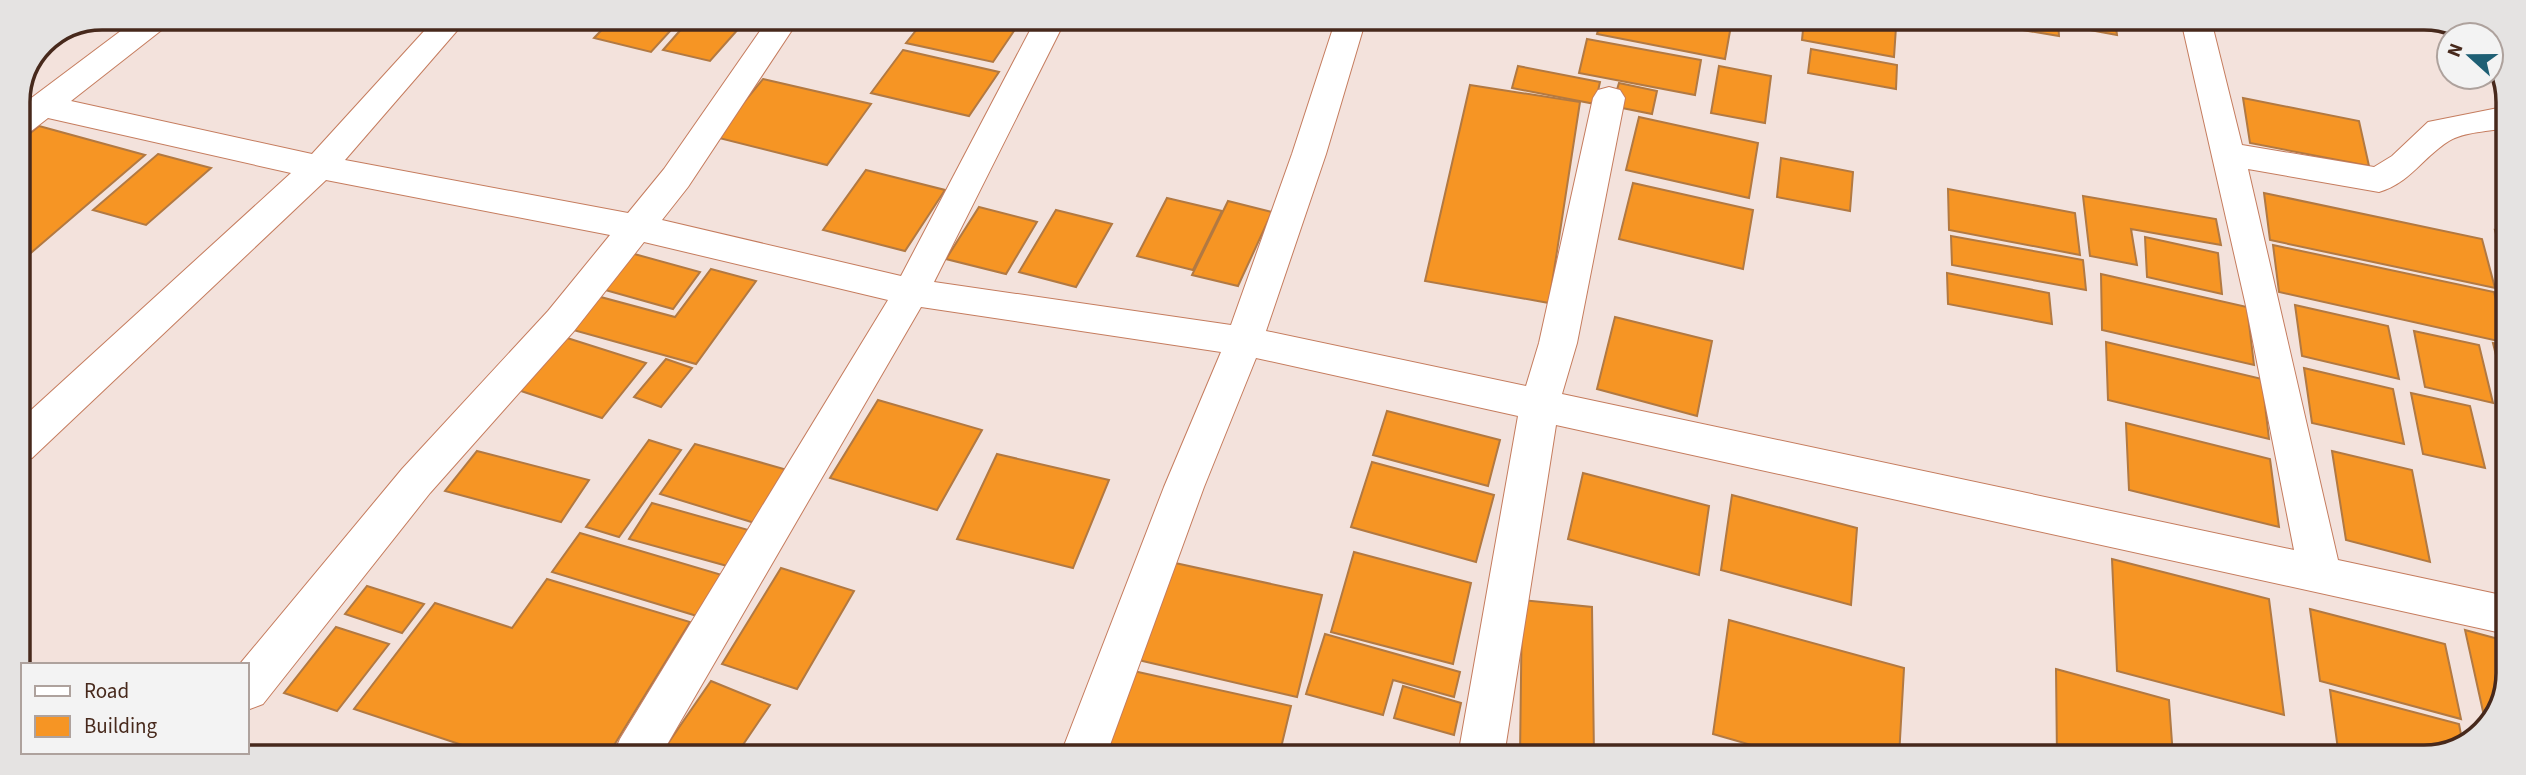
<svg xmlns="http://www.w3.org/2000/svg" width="2526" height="775" viewBox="0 0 2526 775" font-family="'Source Sans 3',sans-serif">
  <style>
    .building { fill: #f69524; stroke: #b27942; stroke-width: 2 }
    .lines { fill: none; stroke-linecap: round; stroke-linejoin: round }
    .minor-casing { stroke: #c57c5e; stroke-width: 2 }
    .minor { fill: #fff; fill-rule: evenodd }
    .rim { fill: none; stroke: #47291c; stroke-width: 3.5 }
  </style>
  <rect width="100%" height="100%" fill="#f3e2dc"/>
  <g class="building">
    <polygon points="613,18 682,18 651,52 594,38"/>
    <polygon points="691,18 702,18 740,27 710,61 663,50"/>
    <polygon points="925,19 972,19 1016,28 993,62 906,43"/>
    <polygon points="1601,19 1732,20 1725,59 1597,34"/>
    <polygon points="1804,20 1857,20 1896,27 1894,57 1802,40"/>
    <polygon points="2016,20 2058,20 2059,36 2016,29"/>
    <polygon points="2073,20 2115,20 2117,35 2073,27"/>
    <polygon points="1587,39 1701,60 1695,95 1579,73"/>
    <polygon points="1811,49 1897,65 1896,89 1808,73"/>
    <polygon points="903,50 999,72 969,116 871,93"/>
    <polygon points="1518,66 1600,82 1595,104 1512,88"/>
    <polygon points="1719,66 1771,76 1765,123 1711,113"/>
    <polygon points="763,79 871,104 827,165 715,137"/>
    <polygon points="1619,83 1657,91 1652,114 1612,106"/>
    <polygon points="1470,85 1580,102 1549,303 1425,281"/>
    <polygon points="2243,98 2359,121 2369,166 2250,143"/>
    <polygon points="1639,117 1758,143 1749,198 1626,170"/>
    <polygon points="39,126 145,155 18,264 18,143"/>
    <polygon points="158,154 211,168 146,225 93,210"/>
    <polygon points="1781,158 1853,172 1850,211 1777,197"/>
    <polygon points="866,170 945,190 905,251 823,230"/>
    <polygon points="1633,183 1753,210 1743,269 1619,239"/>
    <polygon points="1948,189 2075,213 2080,255 1949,230"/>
    <polygon points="2264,193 2482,239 2495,288 2270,240"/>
    <polygon points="2083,196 2216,219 2221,245 2131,229 2137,265 2090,256"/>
    <polygon points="1167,198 1222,211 1193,270 1137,256"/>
    <polygon points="1228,201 1272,212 1238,286 1192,275"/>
    <polygon points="979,207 1037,222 1006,274 946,259"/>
    <polygon points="1056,210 1112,224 1076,287 1019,272"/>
    <polygon points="2495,230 2508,233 2507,276"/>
    <polygon points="1951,236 2083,260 2086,290 1952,265"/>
    <polygon points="2145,237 2218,253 2222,294 2147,277"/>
    <polygon points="2273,245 2494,292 2507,343 2279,292"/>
    <polygon points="627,252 700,272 673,309 598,288"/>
    <polygon points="711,269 756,281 696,364 566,328 593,295 675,317"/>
    <polygon points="1947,273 2049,293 2052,324 1948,304"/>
    <polygon points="2101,274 2247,307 2254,365 2102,330"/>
    <polygon points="2295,305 2388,326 2399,379 2302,356"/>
    <polygon points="1615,317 1712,341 1697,416 1597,389"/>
    <polygon points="2414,331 2479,345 2493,403 2425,387"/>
    <polygon points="564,337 646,363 602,418 518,390"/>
    <polygon points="2106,342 2262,379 2269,439 2108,400"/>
    <polygon points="2493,343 2507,346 2507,400"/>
    <polygon points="666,359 692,368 661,407 634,397"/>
    <polygon points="2304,368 2393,389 2404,444 2312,423"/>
    <polygon points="2411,393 2470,406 2485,468 2423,454"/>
    <polygon points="878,400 982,430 937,510 830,478"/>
    <polygon points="1387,411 1500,440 1488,486 1373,455"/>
    <polygon points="2126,423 2270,459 2279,527 2129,490"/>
    <polygon points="649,440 681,450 619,537 586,527"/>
    <polygon points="695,444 791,471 758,524 660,494"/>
    <polygon points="477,451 589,480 561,522 445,491"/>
    <polygon points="2332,451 2412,470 2430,562 2346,540"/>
    <polygon points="997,454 1109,480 1073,568 957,539"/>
    <polygon points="1372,462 1494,495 1476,562 1351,527"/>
    <polygon points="1583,473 1709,506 1699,575 1568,539"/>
    <polygon points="1732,495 1857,528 1851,605 1721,570"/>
    <polygon points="652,503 752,531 731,567 629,539"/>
    <polygon points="580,533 722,575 697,616 552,572"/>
    <polygon points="1354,552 1471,583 1453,664 1331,632"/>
    <polygon points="2112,559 2269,599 2284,715 2117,671"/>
    <polygon points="1166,561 1322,595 1297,697 1134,659"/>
    <polygon points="781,568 854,591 797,689 722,664"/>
    <polygon points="547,579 690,622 608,755 492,755 354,709 435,603 512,628"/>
    <polygon points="367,586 424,604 402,633 345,614"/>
    <polygon points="1522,600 1592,607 1594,756 1520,756"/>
    <polygon points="2310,609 2445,644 2461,719 2320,681"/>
    <polygon points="1729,620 1904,668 1899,757 1793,757 1713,734"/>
    <polygon points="336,627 389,644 337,711 284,693"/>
    <polygon points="2465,630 2506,641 2506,696 2486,725"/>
    <polygon points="1325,634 1460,672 1454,697 1393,680 1383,715 1306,694"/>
    <polygon points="2056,669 2169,700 2173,757 2057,757"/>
    <polygon points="1129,670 1291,706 1279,756 1102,756"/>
    <polygon points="711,681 770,705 736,755 660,755"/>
    <polygon points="1403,686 1461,703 1454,735 1394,718"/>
    <polygon points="2330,690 2459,724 2463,745 2425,757 2339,757"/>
    <polygon points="1987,748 2015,757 1986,757"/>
  </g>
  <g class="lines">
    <g class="minor-casing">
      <g id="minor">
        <path d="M138 18H172L168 25 71 101 312 154 436 18H468L345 160 628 213 664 169 769 18H800L688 187 662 220 901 276 1036 19H1066L934 282 1231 325 1292 154 1336 19H1366L1326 154 1266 331 1526 386 1539 343 1593 98 1598 90 1609 87 1620 90 1625 98 1577 343 1562 394 2294 550 2246 306 2181 20H2211L2242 145 2374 167 2392 156 2428 122 2508 106V128C2491 131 2463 132 2449 141 2423 157 2410 183 2379 192L2248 169 2338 560 2506 596V634L1556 425 1504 756H1458L1518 416 1256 358 1204 487 1106 756H1060L1164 487 1221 352 921 307 661 755H613L620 739 888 300 644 242 574 331 430 493 263 704 247 710V665H239L402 469 548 311 610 235 326 180 32 458 18 462V422L291 173 48 118 30 132 18 135V108Z"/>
        <polygon points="172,752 219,752 171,755"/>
      </g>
    </g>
    <use href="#minor" class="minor"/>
  </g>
  <path d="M0 0H2526V775H0ZM102 30H2424A72 72 0 0 1 2496 102V673A72 72 0 0 1 2424 745H102A72 72 0 0 1 30 673V102A72 72 0 0 1 102 30Z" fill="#e5e3e2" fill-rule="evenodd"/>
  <path class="rim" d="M102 30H2424A72 72 0 0 1 2496 102V673A72 72 0 0 1 2424 745H102A72 72 0 0 1 30 673V102A72 72 0 0 1 102 30Z"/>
  <rect x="21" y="663" width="228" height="91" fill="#f3f3f3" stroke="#aea29d" stroke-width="2"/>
  <rect x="35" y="686" width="35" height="10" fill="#ffffff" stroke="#aea29d" stroke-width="2"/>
  <text x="84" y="698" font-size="21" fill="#47291c">Road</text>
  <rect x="35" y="716" width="35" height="21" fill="#f69524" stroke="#aea29d" stroke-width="2"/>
  <text x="84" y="733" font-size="21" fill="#47291c">Building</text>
  <g transform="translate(2470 56) rotate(291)"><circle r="33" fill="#f3f3f3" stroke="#aea29d" stroke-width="2"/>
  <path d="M0-5L12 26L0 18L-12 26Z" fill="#1e5f74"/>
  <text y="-10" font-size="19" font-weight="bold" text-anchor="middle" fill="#47291c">N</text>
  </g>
</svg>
